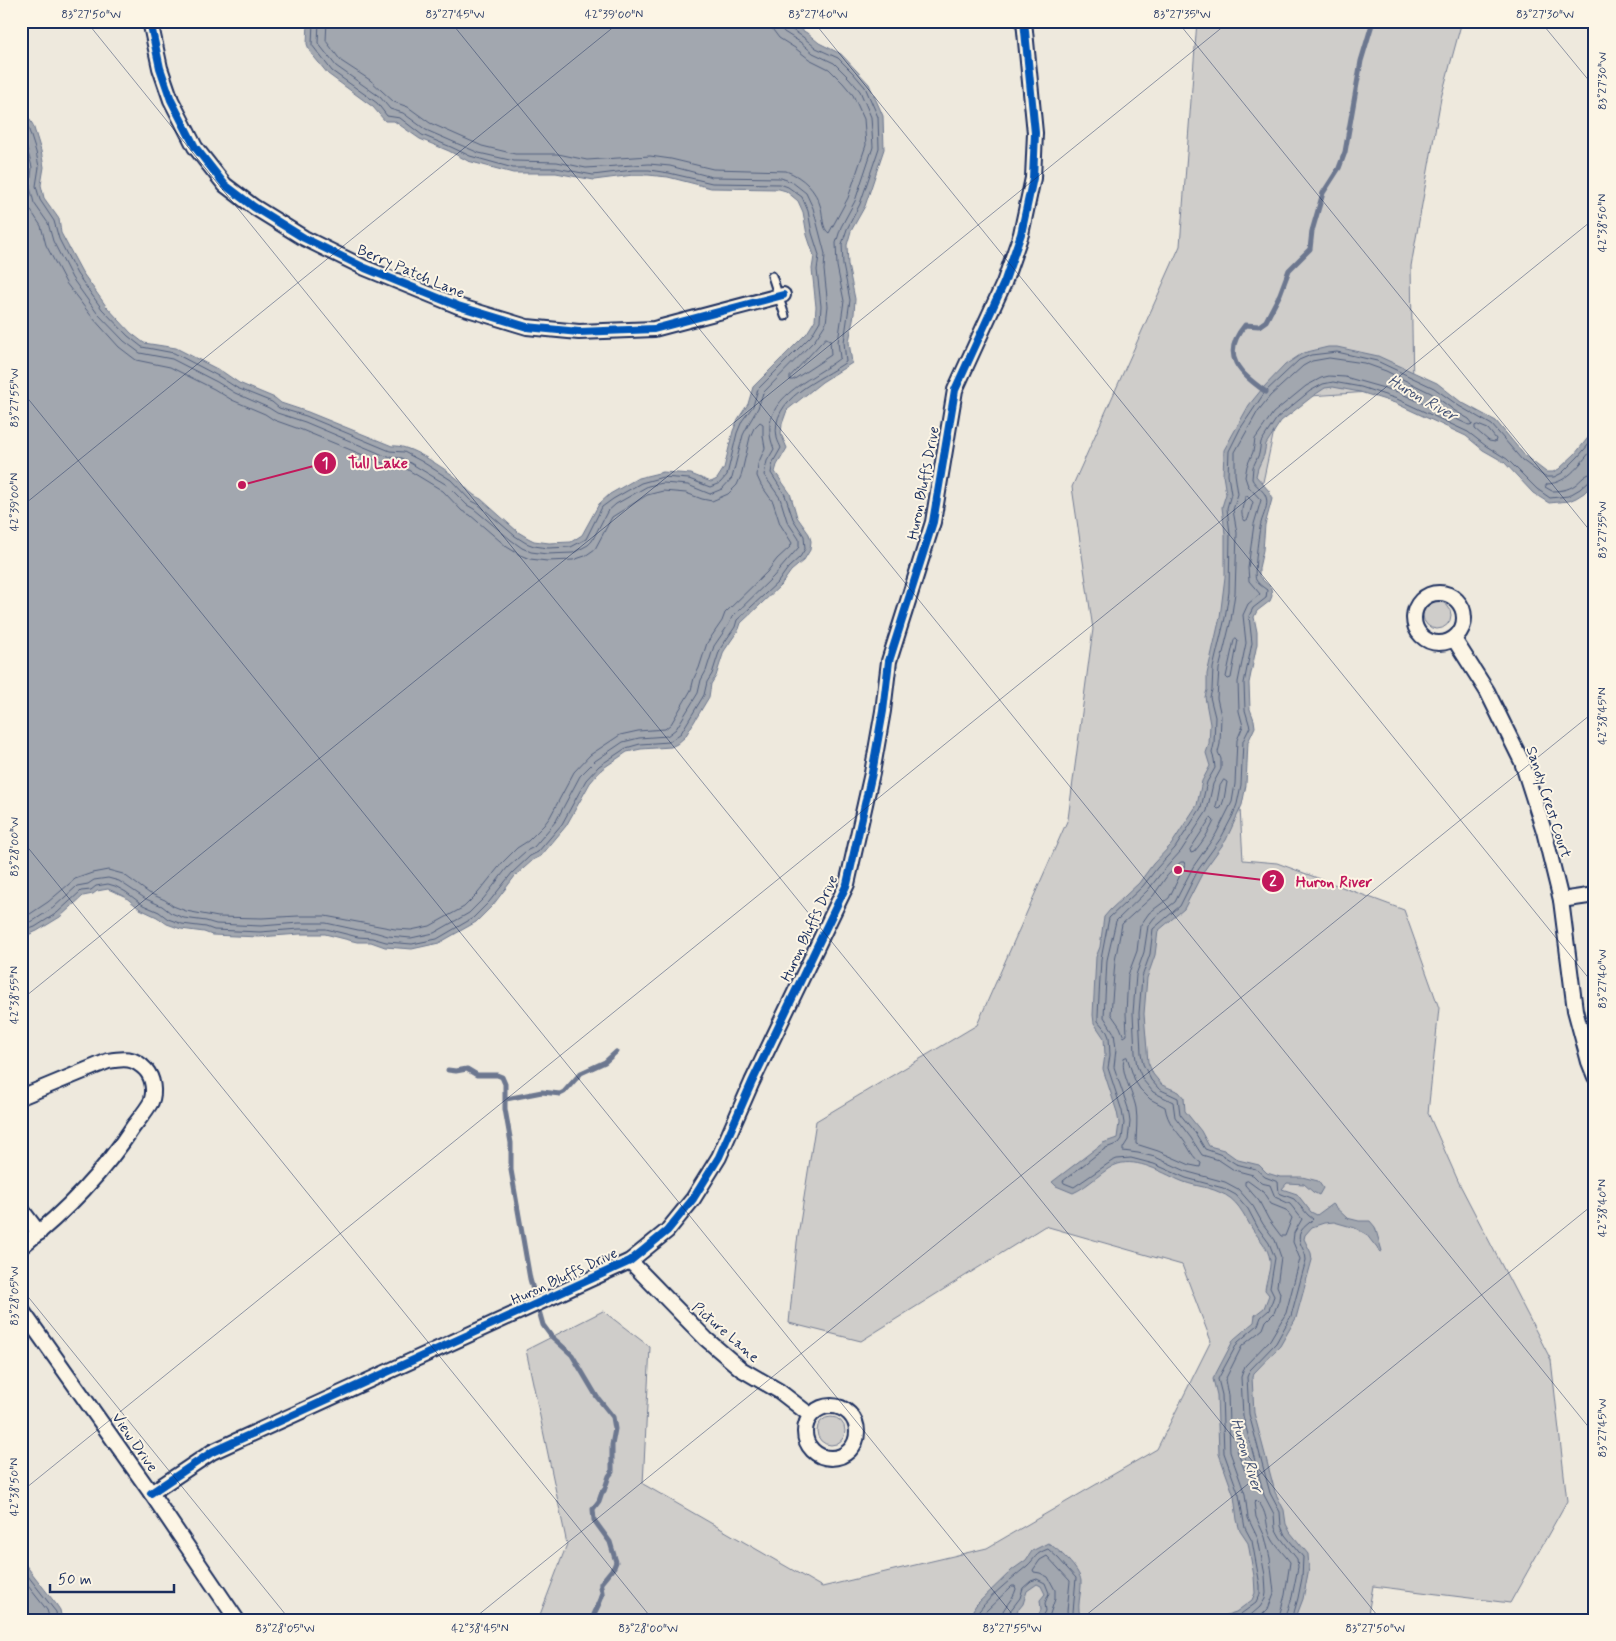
<svg xmlns="http://www.w3.org/2000/svg" width="1616" height="1641" viewBox="0 0 1616 1641" font-family="Mynerve,sans-serif">
  <style>
    .green { fill: #cfcdca; stroke: #757e94 }
    .water { fill: #a2a7af; stroke: #6c778f }
    .lines { fill: none; stroke-linecap: round; stroke-linejoin: round }
    .shore { stroke: #515f7e; stroke-width: 1 }
    .stream { stroke: #6c778f; stroke-width: 5 }
    .lane-casing { stroke: #1b2f5e; stroke-width: 11 }
    .street-casing { stroke: #1b2f5e; stroke-width: 18 }
    .lane { stroke: #fcf5e5; stroke-width: 7 }
    .street { stroke: #fcf5e5; stroke-width: 14 }
    .cycleway-casing { stroke: #fcf5e5; stroke-width: 11 }
    .cycleway { stroke: #0057b8; stroke-width: 8 }
    .ticks { fill: none; stroke: #1b2f5e; stroke-width: 1; stroke-opacity: 0.45 }
    .labels { text-anchor: middle; stroke-width: 4; stroke-linejoin: round; paint-order: stroke }
    .street-label { font-size: 15px; fill: #1b2f5e; stroke: #fcf5e5 }
    .water-label { font-size: 16px; font-style: italic; fill: #445376; stroke: #fcf5e5 }
    .leader { fill: none; stroke: #c2185b; stroke-width: 2 }
    .callout-dot { fill: #c2185b; stroke: #fcf5e5; stroke-width: 2 }
    .mark-label { font-size: 15px; text-anchor: middle; font-weight: bold; fill: #fff }
    .callout-label { font-size: 16px; text-anchor: middle; font-weight: bold; fill: #c2185b; stroke: #fcf5e5; stroke-width: 4; stroke-linejoin: round; paint-order: stroke }
    .neatline { fill: none; stroke: #1b2f5e; stroke-width: 2 }
    .ticks-label { font-size: 12px; text-anchor: middle; fill: #1b2f5e }
  </style>
  <rect width="100%" height="100%" fill="#eee9dd"/>
  <filter id="ink" filterUnits="userSpaceOnUse"><feTurbulence type="fractalNoise" baseFrequency=".02" numOctaves="2"/><feDisplacementMap in="SourceGraphic" scale="10" xChannelSelector="R" yChannelSelector="G"/><feConvolveMatrix kernelMatrix="1 2 1 2 8 2 1 2 1" color-interpolation-filters="sRGB"/></filter>
  <g filter="url(#ink)">
    <g class="green">
      <polygon points="1197,21 1462,21 1441,98 1411,266 1413,389 1281,398 1230,636 1243,860 1277,863 1404,910 1439,1008 1428,1113 1459,1183 1551,1360 1567,1501 1510,1603 1373,1586 1367,1620 538,1620 567,1544 526,1350 603,1311 650,1347 643,1484 822,1587 987,1548 1157,1449 1211,1341 1182,1265 1045,1226 861,1341 789,1323 797,1242 816,1121 977,1025 1068,819 1093,629 1072,487 1180,246"/>
      <circle cx="1437" cy="615" r="14"/>
      <circle cx="831" cy="1431" r="14"/>
    </g>
    <g class="water">
      <path d="M308 21H786L807 33 819 43 841 54 869 84 883 116 884 149 865 206 851 231 847 245 848 265 855 299 854 314 849 342 852 363 822 382 787 410 782 424 781 434 787 448 777 465 775 472 790 493 797 517 809 534 811 541 810 550 804 560 791 571 781 585 741 623 739 629 724 651 716 676 711 684 709 697 685 737 677 744 671 747 641 749 627 752 602 769 590 783 566 826 541 856 533 860 515 876 493 905 476 922 439 943 412 949 385 947 371 942H357L325 934H300L259 937 212 935 204 932 181 929 167 924 157 917 140 909 124 896 108 889 97 891 93 894 83 896 60 917 37 931 21 938V105L33 125 41 151 44 167 41 185 44 198 59 219 61 233 82 272 106 306 131 333 144 343 176 348 223 372 239 383 275 398 281 403 308 412 392 446C409 444 440 466 454 476 464 484 469 494 481 499L518 532 528 538 534 541 549 543 571 542 582 535 599 504 610 494 638 478 663 472 691 474 711 482 717 479 724 468 733 431 738 419 748 404 753 387 807 333 815 320 816 307 812 269 814 256 807 235 803 212 798 201 786 191 779 189 711 188 668 177 648 175H633L594 180 556 173H513L468 161 449 151 420 139 394 121H385L373 107 328 74 310 52 307 44Z"/>
      <path d="M1328 347H1337L1378 356 1437 383 1461 402 1496 421 1525 456 1546 472H1553L1559 469 1575 454 1595 429V482L1584 493 1576 498 1569 501 1549 503 1533 493 1504 462 1483 450 1466 436 1395 403 1360 392 1333 387 1325 388 1313 396 1281 421 1266 444 1264 455 1258 468 1256 476 1269 491 1272 499 1265 525 1263 550 1259 568V576L1271 588 1272 596 1270 601 1257 611 1254 617 1257 632V644L1249 683 1250 709 1254 720 1255 727 1248 742 1246 785 1242 805 1226 840 1203 872 1184 909 1158 931 1155 955 1147 978 1144 1014 1148 1062 1153 1074 1162 1085 1179 1092 1184 1098 1185 1111 1201 1131 1209 1146 1224 1150 1238 1160 1259 1165 1267 1173 1280 1177H1302L1318 1181 1323 1188 1319 1195 1313 1192 1304 1184 1287 1183 1282 1189 1297 1194 1311 1212 1317 1215 1332 1204 1347 1218 1359 1221H1370L1375 1227 1382 1251 1380 1252 1366 1234 1355 1228 1334 1222 1324 1223 1312 1227 1305 1235 1304 1239 1311 1253 1312 1260 1296 1318 1280 1346 1254 1373 1252 1377 1254 1413 1275 1492 1284 1510 1286 1524 1290 1532 1308 1554 1309 1568 1303 1599 1295 1620H1205L1217 1618 1236 1612 1252 1600 1255 1593 1254 1576 1248 1543 1240 1531 1237 1520 1234 1496 1219 1454 1217 1395 1213 1379 1234 1339 1254 1322 1255 1315 1264 1308 1269 1295 1265 1290C1266 1280 1271 1269 1270 1260 1268 1247 1260 1240 1253 1230 1243 1214 1238 1199 1219 1192 1206 1186 1192 1186 1179 1180 1161 1172 1138 1158 1118 1164 1106 1167 1088 1187 1073 1193L1056 1186 1052 1182 1103 1143 1117 1138 1119 1123 1117 1112 1103 1069 1105 1055 1104 1038 1094 1023 1093 1015 1096 957 1100 947 1104 917 1110 910 1139 883 1153 864 1171 845 1197 805 1202 781 1210 766 1206 753 1209 744 1210 724 1205 697 1207 690V674L1220 617 1225 577V534L1222 507 1226 494 1223 475 1224 450 1249 405 1262 389 1285 365 1303 353Z"/>
      <path d="M1048 1543C1058 1549 1080 1569 1081 1581 1082 1594 1075 1608 1082 1620H1036L1041 1610 1040 1600 1045 1594 1041 1586 1037 1584 1027 1591 1023 1604 1010 1620H967L976 1605 1012 1570 1026 1560 1032 1551Z"/>
      <polygon points="21,1559 56,1604 60,1610 62,1620 21,1620"/>
    </g>
    <g class="lines">
      <g class="shore">
        <path d="M327 21 326 41 341 61 370 80 394 102 408 107 430 123 482 146 515 154H558L587 160 650 156 671 159 713 169 786 171C803 177 816 190 821 208 823 215 822 229 829 233L848 198 866 145 864 119 853 95 843 83 829 69 809 59 795 48 779 38 773 30 772 21"/>
        <polyline points="21,115 28,127 36,152 39,167 36,186 40,200 54,221 59,239 77,274 102,309 128,336 142,347 174,353 220,377 237,388 272,402 279,408 306,416 390,451 404,452 421,461 451,480 470,500 478,504 515,536 526,543 534,546 548,548 571,547 586,539 602,507 613,499 641,483 663,477 689,479 710,487 720,483 727,475 737,433 742,421 753,406 758,389 811,336 820,321 821,306 817,270 819,255 812,233 808,211 802,197 788,187 780,184 712,183 669,173 649,170 633,170 593,175 556,168 513,168 470,156 451,147 422,135 400,118 387,116 377,103 332,71 312,45 313,21"/>
        <polyline points="21,127 32,167 30,187 34,203 48,223 53,241 72,278 97,313 124,341 140,353 172,359 217,382 235,393 269,408 277,413 305,422 388,457 402,458 447,485 467,505 474,509 511,540 522,548 531,552 547,554 573,553 588,545 592,541 607,512 616,504 648,486 663,483 688,485 710,494 722,489 732,478 743,435 748,425 758,408 763,393 815,340 826,323 828,306 824,270 825,254 813,208 806,193 792,182 781,178 712,177 670,166 649,164 586,168 557,162 514,161 479,153 426,130 403,113 390,109 380,97 336,66 318,43 319,21"/>
        <polyline points="21,151 25,168 22,187 26,203 41,226 46,245 66,283 92,317 119,347 136,360 170,367 214,389 232,400 265,414 274,420 302,430 385,464 400,465 443,491 462,511 470,515 507,547 520,555 530,559 547,561 573,560 585,556 595,549 612,517 647,495 663,491 686,493 702,499 712,501 728,494 737,485 741,476 750,437 754,428 760,422 763,424 763,436 765,448 758,464 757,476 761,485 773,502 780,524 792,543 790,547 777,559 767,572 725,613 722,621 707,643 699,668 694,678 691,690 671,724 665,729 638,731 620,735 590,755 574,772 550,817 544,825 528,841 517,848 502,863 478,893 464,907 430,926 411,930 395,929 325,916 298,916 262,918 218,917 186,911 173,906 165,900 149,893 123,874 108,870 92,873 75,879 48,902 30,914 21,917"/>
        <polygon points="826,338 830,340 831,355 793,380 790,380 790,377"/>
        <polygon points="1478,425 1488,429 1496,439 1495,442 1489,441 1475,429 1475,426"/>
        <path d="M1595 446C1581 462 1569 483 1547 484L1545 487 1552 491C1560 491 1568 490 1575 485 1582 480 1585 473 1595 473"/>
        <path d="M1247 496 1253 502 1248 519 1245 521C1239 514 1243 506 1245 498Z"/>
        <polygon points="1236,638 1238,640 1231,678 1228,679 1226,677 1234,640"/>
        <polygon points="1224,780 1227,782 1224,799 1221,808 1218,809 1216,807 1220,786"/>
        <path d="M1211 818 1214 821C1209 832 1202 843 1194 852L1191 853 1190 850Z"/>
        <polygon points="1181,862 1184,862 1185,865 1169,898 1149,913 1140,926 1137,951 1128,975 1126,1013 1127,1035 1124,1037 1120,1027 1111,1014 1115,961 1122,924 1153,896 1167,876"/>
        <path d="M21 925 33 921 53 908 77 886 88 884 94 880 108 878 119 881 146 899 162 906 171 913 184 918 206 921 216 924 261 926 299 923H326L358 930 374 932 388 936 411 938 434 933 469 913 484 898 507 868 526 851 534 847 556 821 580 776 595 761 623 742 639 738 667 736 676 729 698 693 701 680 706 671 714 646 729 624 732 617 773 577 799 547V539L787 521 780 498 764 475 767 461 774 449C754 399 810 382 840 358L838 342 844 301 837 266 836 243 841 227 855 201 873 147 871 117 860 91 849 78 834 63 813 53 800 42 784 32 780 27 779 21"/>
        <path d="M21 932 35 927 57 913 81 891 91 890 96 886 108 884 115 886 126 892 143 905 159 912 168 919 182 924 206 927 214 930 260 932 299 929H326L358 937 372 938 386 942 412 944 437 939 473 918 489 902 512 873 530 856 538 852 562 824 586 780 599 766 626 748 640 744 669 742 681 733 704 695 707 682 712 674 720 649 735 627 737 620 778 582 788 568 800 557 805 549 804 536 793 519 785 495 771 473 773 462 781 448C780 445 778 442 777 438 769 398 821 380 846 362L844 342 850 300 843 265 842 244 847 229 860 204 879 148 878 117 865 87 853 73 838 58 816 48 803 37 788 27 786 21"/>
        <path d="M1127 1057 1135 1081 1140 1089 1150 1099 1165 1107C1168 1124 1175 1128 1184 1141 1190 1149 1192 1157 1201 1163L1200 1167 1190 1165 1158 1151 1136 1144C1136 1132 1138 1120 1136 1108 1133 1092 1120 1073 1124 1058Z"/>
        <polygon points="1248,1181 1263,1192 1271,1204 1286,1210 1292,1218 1285,1236 1281,1236 1269,1220 1259,1201 1245,1185 1245,1182"/>
        <polygon points="1240,1441 1249,1470 1248,1473 1245,1471 1237,1450 1237,1443"/>
        <polyline points="21,1567 52,1607 56,1612 57,1620"/>
        <polyline points="21,1577 47,1610 50,1620"/>
        <path d="M973 1620C986 1598 1008 1582 1027 1566 1036 1558 1034 1554 1048 1549L1058 1558 1076 1578 1073 1612 1076 1620"/>
        <path d="M980 1620 985 1612 1012 1586H1015L1016 1589C1013 1601 1001 1608 1000 1620"/>
        <polyline points="1006,1620 1007,1615 1020,1598 1023,1588 1031,1581 1037,1579 1045,1583 1049,1593 1045,1603 1046,1611 1041,1620"/>
        <polyline points="1048,1620 1055,1599 1055,1590 1048,1577 1040,1573 1034,1572 1033,1570 1040,1560 1047,1556 1070,1581 1067,1611 1069,1620"/>
        <polyline points="1228,1620 1238,1616 1256,1603 1260,1594 1260,1585 1252,1541 1245,1528 1239,1495 1224,1453 1222,1395 1218,1379 1238,1342 1258,1325 1261,1317 1269,1310 1274,1296 1270,1288 1275,1258 1269,1243 1258,1228 1248,1209 1236,1195 1223,1188 1186,1178 1154,1164 1131,1158 1117,1159 1112,1161 1074,1187 1064,1183 1063,1181 1096,1155 1106,1148 1119,1143 1122,1139 1124,1123 1122,1111 1108,1068 1110,1055 1109,1037 1107,1032 1098,1021 1098,1015 1101,959 1109,918 1143,886 1157,868 1175,848 1201,808 1207,782 1215,768 1214,759 1212,753 1214,744 1215,717 1210,697 1212,690 1213,668 1225,618 1229,592 1230,534 1227,508 1231,494 1228,475 1229,451 1240,429 1265,392 1299,360 1311,355 1337,352 1377,361 1434,388 1459,406 1492,425 1522,460 1545,477 1554,477 1562,473 1578,457 1595,437"/>
        <polyline points="1245,1620 1260,1607 1265,1599 1266,1593 1265,1575 1258,1539 1248,1518 1245,1494 1230,1452 1228,1395 1225,1380 1242,1346 1263,1329 1266,1321 1274,1313 1279,1300 1280,1293 1277,1286 1281,1257 1275,1240 1263,1224 1253,1206 1238,1189 1225,1182 1188,1172 1155,1157 1138,1153 1123,1151 1123,1148 1128,1140 1130,1122 1128,1108 1114,1067 1116,1049 1114,1033 1104,1017 1107,960 1116,921 1148,890 1162,872 1181,851 1207,811 1213,784 1221,769 1221,759 1218,752 1220,744 1221,716 1217,698 1219,669 1231,620 1235,593 1237,533 1233,510 1238,494 1235,474 1235,452 1258,411 1270,396 1303,366 1312,361 1329,358 1364,363 1386,371 1431,393 1455,411 1469,419 1473,424 1469,425 1398,392 1345,377 1329,376 1321,378 1306,386 1273,413 1255,439 1253,452 1247,466 1245,477 1248,486 1261,500 1254,524 1248,568 1249,581 1260,594 1248,604 1243,615 1246,643 1238,682 1239,711 1243,726 1237,740 1235,784 1232,802 1216,834 1193,867 1175,902 1154,918 1148,926 1144,952 1136,975 1133,1013 1135,1053 1137,1066 1143,1080 1153,1092 1173,1102 1175,1117 1191,1138 1202,1155 1219,1160 1234,1170 1253,1175 1261,1183 1270,1185 1275,1197 1290,1204 1302,1219 1294,1233 1293,1242 1300,1259 1286,1313 1270,1340 1245,1366 1241,1377 1243,1416 1264,1495 1274,1514 1275,1528 1280,1537 1297,1559 1298,1567 1292,1597 1285,1620"/>
        <path d="M1257 1620 1268 1609 1274 1593 1270 1558 1265 1537 1256 1517 1254 1502 1256 1500C1265 1507 1266 1519 1268 1529 1271 1542 1282 1551 1290 1562L1285 1595 1278 1620"/>
        <path d="M1292 1620 1298 1598 1302 1578 1303 1557 1285 1535 1281 1526 1280 1512 1270 1493 1249 1414 1247 1377 1250 1370 1276 1343 1291 1316 1306 1260C1306 1249 1295 1242 1301 1231 1304 1226 1310 1223 1313 1219L1308 1215 1294 1199 1279 1193 1278 1182 1265 1177 1256 1169 1236 1164 1222 1155 1205 1149 1196 1134 1180 1114 1178 1098 1159 1089 1151 1080 1143 1064 1141 1053 1139 1013 1142 977 1150 954 1153 929 1180 906 1198 870 1221 838 1233 815 1237 804 1241 785 1243 741 1250 727 1245 710 1244 683 1252 643 1249 616 1253 608 1266 598 1267 590C1263 587 1258 584 1256 580 1253 575 1259 530 1261 523 1263 515 1269 505 1266 497 1264 490 1255 486 1252 479L1253 467 1259 454 1261 442 1277 418 1310 391 1323 384 1333 382 1361 387 1397 399 1468 432 1486 446 1507 459 1537 489 1550 498 1568 496 1580 489 1590 480 1595 479"/>
      </g>
      <g class="stream">
        <path d="M1266 392C1240 373 1219 356 1245 325L1259 326 1266 321 1280 294 1289 270 1310 249 1312 231 1323 193 1339 168 1345 152 1361 61 1373 21"/>
        <path d="M448 1070 456 1071 467 1069 477 1075H497L502 1077 505 1084V1109L511 1143V1170L530 1279 543 1325 551 1336 572 1355 597 1397 613 1417 615 1429 612 1445V1472L609 1476 604 1491 602 1492 599 1501 593 1509 594 1520 610 1542 616 1562 614 1567 601 1583C600 1587 603 1592 602 1596 600 1604 594 1612 592 1620"/>
        <polyline points="506,1099 542,1092 560,1094 564,1092 581,1073 605,1062 616,1052"/>
      </g>
      <g class="lane-casing">
        <polyline id="lane" points="772,276 785,316"/>
      </g>
      <g class="street-casing">
        <g id="street">
          <polyline points="150,21 160,68 171,100 195,147 225,185 254,207 304,238 365,268 458,306 527,327 579,332 654,329 783,295"/>
          <circle cx="1439" cy="618" r="25"/>
          <polyline points="1454,639 1487,691 1522,762 1544,831 1561,900 1575,1010 1589,1062 1595,1077"/>
          <polyline points="1561,900 1595,895"/>
          <path d="M21 1097 108 1061C124 1058 134 1057 146 1070 153 1078 155 1092 151 1102 146 1111 139 1119 133 1127 103 1173 64 1213 21 1247"/>
          <polyline points="21,1209 39,1233"/>
          <polyline points="630,1261 706,1339 741,1369 779,1391 810,1415"/>
          <polyline points="21,1309 151,1493 237,1620"/>
          <circle cx="831" cy="1432" r="26"/>
          <polyline points="151,1493 212,1452 630,1261 667,1231 693,1199 719,1157 752,1082 847,884 872,773 883,711 889,661 933,522 955,390 1004,283 1021,234 1033,178 1035,133 1024,21"/>
        </g>
      </g>
      <use href="#lane" class="lane"/>
      <use href="#street" class="street"/>
      <g class="cycleway-casing">
        <g id="cycleway">
          <polyline points="150,21 160,68 171,100 195,147 225,185 254,207 304,238 365,268 458,306 527,327 579,332 654,329 783,295"/>
          <polyline points="151,1493 212,1452 630,1261 667,1231 693,1199 719,1157 752,1082 847,884 872,773 883,711 889,661 933,522 955,390 1004,283 1021,234 1033,178 1035,133 1024,21"/>
        </g>
      </g>
      <use href="#cycleway" class="cycleway"/>
    </g>
  </g>
  <path class="ticks" d="M86 21 1381 1620M450 21 1595 1435M813 21 1595 986M1177 21 1595 537M1540 21 1595 88M21 390 1017 1620M21 507 621 21M21 839 653 1620M21 1000 1230 21M21 1288 290 1620M21 1492 1595 218M472 1620 1595 711M1080 1620 1595 1203"/>
  <g class="labels">
    <g class="street-label">
      <text transform="translate(411 271) rotate(23)" y="5">Berry Patch Lane</text>
      <text transform="translate(923 483) rotate(-79)" y="5">Huron Bluffs Drive</text>
      <text transform="translate(1549 802) rotate(72)" y="5">Sandy Crest Court</text>
      <text transform="translate(809 928) rotate(-65)" y="5">Huron Bluffs Drive</text>
      <text transform="translate(564 1276) rotate(-25)" y="5">Huron Bluffs Drive</text>
      <text transform="translate(726 1332) rotate(41)" y="5">Picture Lane</text>
      <text transform="translate(135 1442) rotate(55)" y="5">View Drive</text>
    </g>
    <g class="water-label">
      <text transform="translate(1423 397) rotate(30)" y="6">Huron River</text>
      <text transform="translate(1248 1455) rotate(73)" y="6">Huron River</text>
    </g>
  </g>
  <path class="leader" d="M242 485L325 463M1178 870L1273 881"/>
  <g class="callout-dot">
    <circle cx="242" cy="485" r="5"/>
    <circle cx="1178" cy="870" r="5"/>
    <circle cx="325" cy="463" r="12"/>
    <circle cx="1273" cy="881" r="12"/>
  </g>
  <g class="mark-label">
    <text x="325" y="468">1</text>
    <text x="1273" y="886">2</text>
  </g>
  <g class="callout-label">
    <text x="378" y="468">Tull Lake</text>
    <text x="1334" y="887">Huron River</text>
  </g>
  <rect width="1616" height="1641" fill="none" stroke="#fcf5e5" stroke-width="55"/>
  <path d="M50 1584v8h124v-8" fill="none" stroke="#1b2f5e" stroke-width="2.5"/>
  <text x="58" y="1584" font-size="15" fill="#1b2f5e" stroke="#fcf5e5" stroke-width="4" paint-order="stroke">50 m</text>
  <rect x="28" y="28" width="1560" height="1586" class="neatline"/>
  <g class="ticks-label">
    <text x="91" y="18">83°27'50"W</text>
    <text x="455" y="18">83°27'45"W</text>
    <text x="614" y="18">42°39'00"N</text>
    <text x="818" y="18">83°27'40"W</text>
    <text x="1182" y="18">83°27'35"W</text>
    <text x="1545" y="18">83°27'30"W</text>
    <text transform="translate(1602 81) rotate(-90)" y="4">83°27'30"W</text>
    <text transform="translate(1602 223) rotate(-90)" y="4">42°38'50"N</text>
    <text transform="translate(14 398) rotate(-90)" y="4">83°27'55"W</text>
    <text transform="translate(14 502) rotate(-90)" y="4">42°39'00"N</text>
    <text transform="translate(1602 530) rotate(-90)" y="4">83°27'35"W</text>
    <text transform="translate(1602 716) rotate(-90)" y="4">42°38'45"N</text>
    <text transform="translate(14 847) rotate(-90)" y="4">83°28'00"W</text>
    <text transform="translate(1602 979) rotate(-90)" y="4">83°27'40"W</text>
    <text transform="translate(14 995) rotate(-90)" y="4">42°38'55"N</text>
    <text transform="translate(1602 1208) rotate(-90)" y="4">42°38'40"N</text>
    <text transform="translate(14 1296) rotate(-90)" y="4">83°28'05"W</text>
    <text transform="translate(1602 1428) rotate(-90)" y="4">83°27'45"W</text>
    <text transform="translate(14 1487) rotate(-90)" y="4">42°38'50"N</text>
    <text x="285" y="1632">83°28'05"W</text>
    <text x="480" y="1632">42°38'45"N</text>
    <text x="648" y="1632">83°28'00"W</text>
    <text x="1012" y="1632">83°27'55"W</text>
    <text x="1375" y="1632">83°27'50"W</text>
  </g>
</svg>
